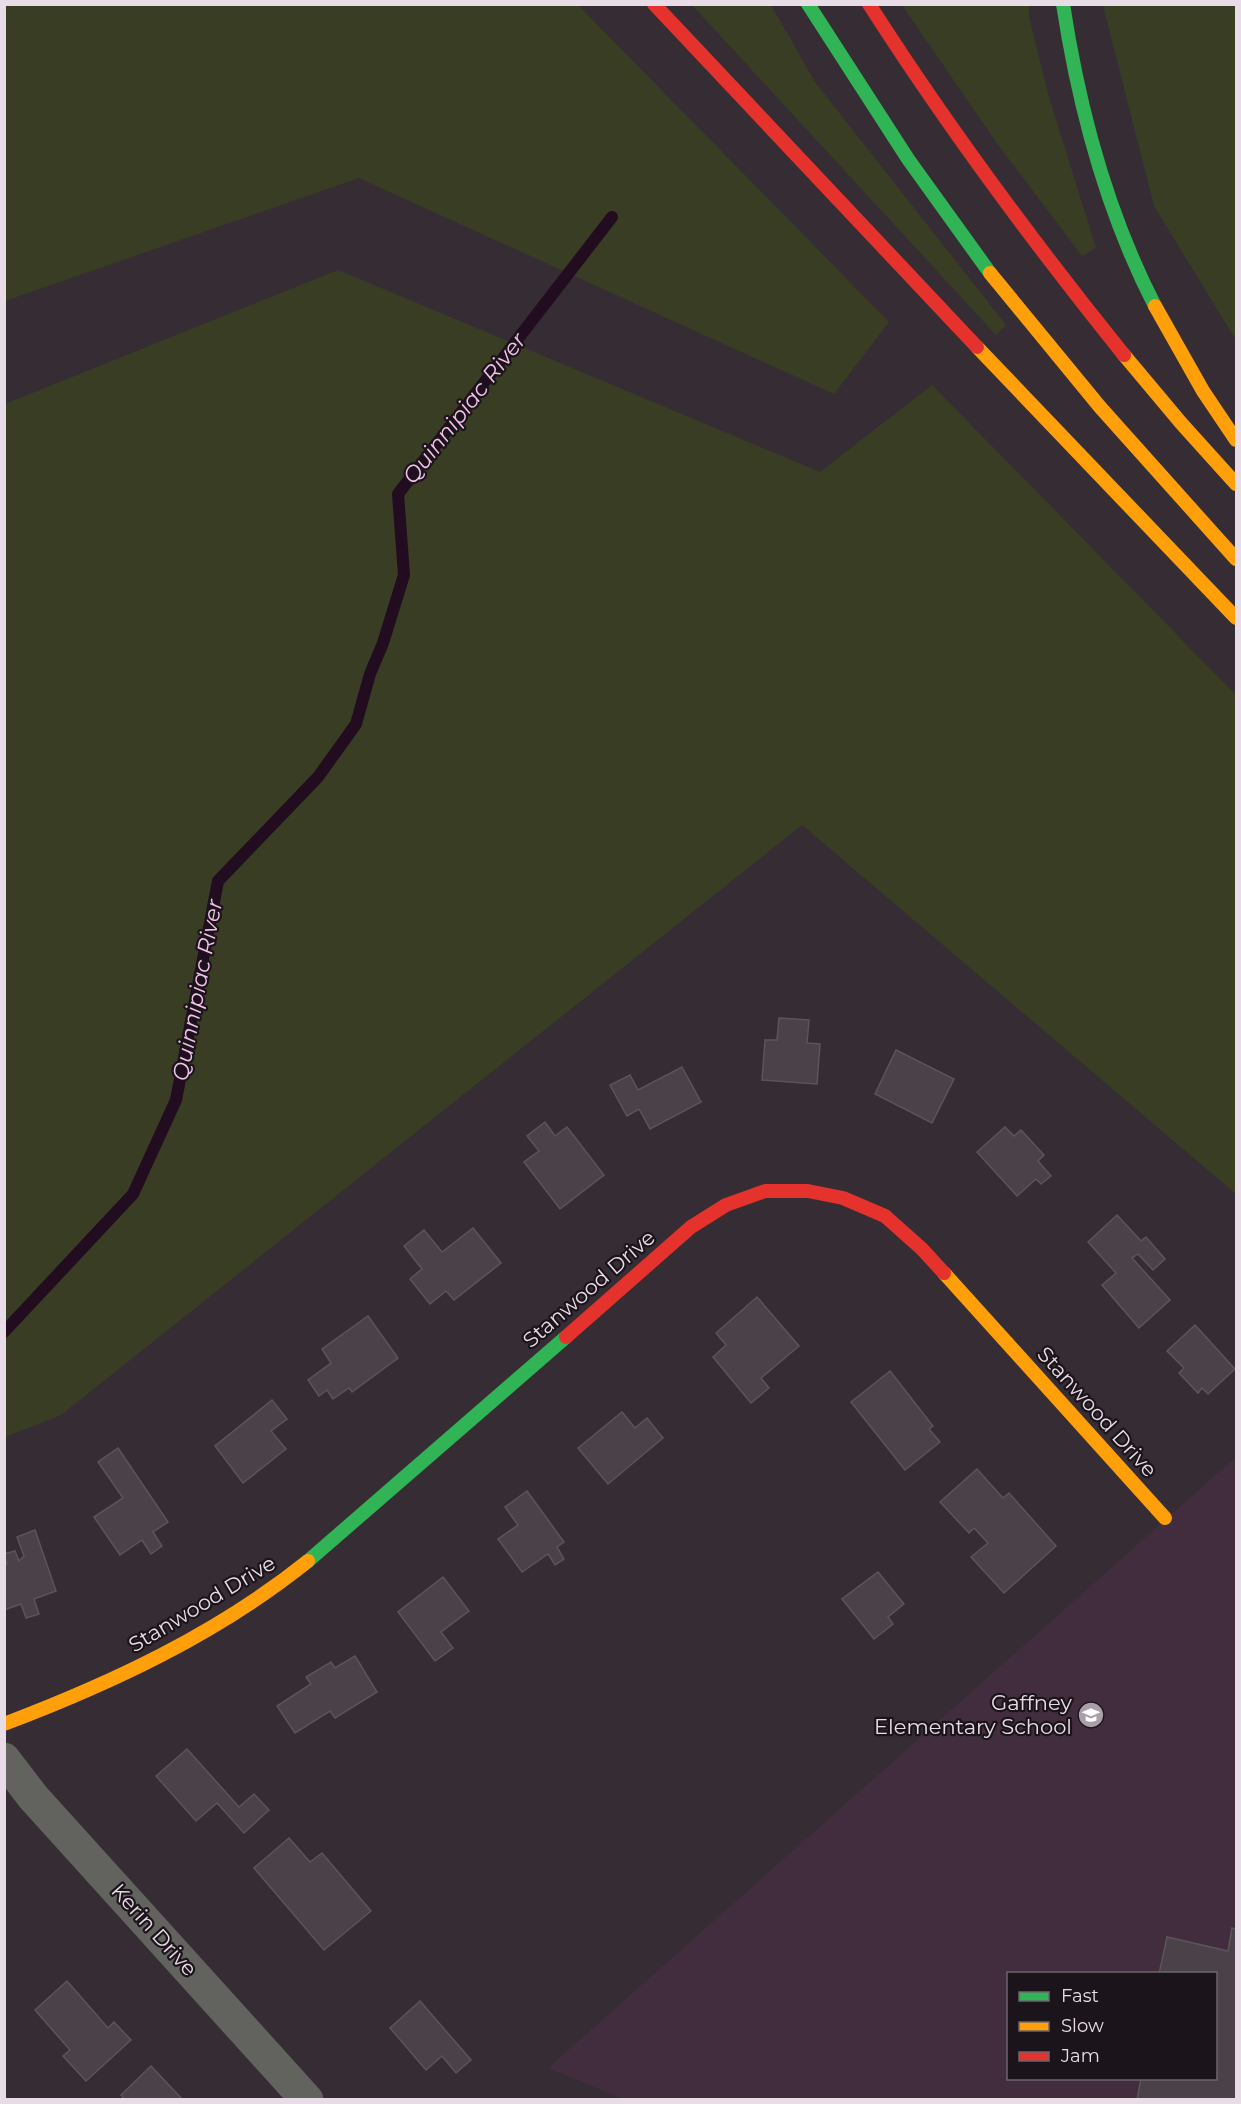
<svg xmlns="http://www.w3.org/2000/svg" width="1241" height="2104" viewBox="0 0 1241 2104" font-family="Montserrat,sans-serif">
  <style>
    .built { fill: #412d3e; fill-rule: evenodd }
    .green { fill: #393d24 }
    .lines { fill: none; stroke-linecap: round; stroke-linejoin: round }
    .stream { stroke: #220c20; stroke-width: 12 }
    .building { fill: #4a4248; stroke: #5b5459; stroke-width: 1.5 }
    .street { stroke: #62625f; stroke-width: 33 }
    .fast { stroke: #30b455; stroke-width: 14 }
    .slow { stroke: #ff9f0a; stroke-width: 14 }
    .jam { stroke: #e5322d; stroke-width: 14 }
    .labels { text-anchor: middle; stroke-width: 4.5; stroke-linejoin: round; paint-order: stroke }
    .street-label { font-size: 21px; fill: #e8dde6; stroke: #1c141b }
    .poi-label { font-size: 21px; fill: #e8dde6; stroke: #1c141b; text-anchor: end }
    .water-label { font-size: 22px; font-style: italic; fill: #f6c2ed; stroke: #1c141b }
  </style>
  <rect width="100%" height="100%" fill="#362d34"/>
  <path class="built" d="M1236 1457V2099L625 2100 548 2068ZM1008 1974H1216V2078H1008Z"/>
  <g class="green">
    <polygon points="4,5 578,5 889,322 834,394 359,178 5,301"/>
    <polygon points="692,5 771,5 815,82 1006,325 996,335"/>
    <polygon points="902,5 1029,5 1029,16 1048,94 1096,248 1082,256 996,142"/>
    <polygon points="1103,5 1236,5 1236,340 1154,206"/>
    <polygon points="338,270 820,472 932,385 1236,695 1236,1194 802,825 61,1415 5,1437 5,404"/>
  </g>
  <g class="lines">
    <polyline class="stream" points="4,1332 133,1194 176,1100 218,881 318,777 356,724 370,674 383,643 404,575 398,494 612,217"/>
  </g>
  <g class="building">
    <polygon points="779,1018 809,1020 807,1043 820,1044 817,1084 762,1080 765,1040 777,1040"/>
    <polygon points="896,1050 954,1079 932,1123 875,1094"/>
    <polygon points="682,1067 701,1102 650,1129 639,1109 627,1116 610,1085 630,1075 638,1090"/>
    <polygon points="545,1122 555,1136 567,1127 604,1175 560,1209 524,1162 539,1151 527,1136"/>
    <polygon points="1005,1127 1014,1136 1021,1130 1044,1155 1038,1161 1051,1176 1041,1184 1036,1179 1017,1196 977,1152"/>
    <polygon points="1117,1215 1141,1241 1146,1237 1165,1259 1153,1270 1138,1254 1132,1258 1170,1300 1139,1328 1102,1285 1116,1273 1088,1242"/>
    <polygon points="473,1228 501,1263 454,1300 446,1291 430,1304 410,1279 422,1269 404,1246 424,1230 442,1252"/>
    <polygon points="757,1297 799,1346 761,1378 769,1388 751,1403 713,1357 726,1345 716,1333"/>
    <polygon points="368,1316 398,1358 352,1392 349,1388 333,1399 327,1390 319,1396 308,1380 331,1363 322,1349"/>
    <polygon points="1195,1325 1235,1369 1208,1394 1202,1388 1198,1393 1179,1373 1184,1368 1167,1351"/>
    <polygon points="890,1371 933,1426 929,1429 940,1442 905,1470 851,1402"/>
    <polygon points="272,1400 287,1419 271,1431 286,1449 243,1483 215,1446"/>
    <polygon points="622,1412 635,1428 647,1418 663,1438 608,1484 578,1448"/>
    <polygon points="118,1448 168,1522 153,1532 162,1546 151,1554 142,1540 120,1555 94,1517 123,1498 98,1462"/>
    <polygon points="977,1469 1003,1498 1009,1493 1056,1546 1004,1593 971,1557 988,1543 974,1528 969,1533 940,1502"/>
    <polygon points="527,1491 564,1542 557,1547 564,1559 555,1565 548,1554 522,1572 498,1539 518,1525 505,1507"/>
    <polygon points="35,1530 56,1591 34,1599 39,1614 26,1618 21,1604 4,1610 4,1565 7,1564 4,1554 15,1551 19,1561 24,1556 17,1537"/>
    <polygon points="878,1572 904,1604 888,1617 893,1624 874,1639 842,1599"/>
    <polygon points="443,1577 469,1611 441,1632 453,1648 435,1661 398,1612"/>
    <polygon points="355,1656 377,1692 335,1718 330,1711 295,1733 277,1706 311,1684 306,1677 331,1662 335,1668"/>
    <polygon points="187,1749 239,1807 254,1794 269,1810 244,1833 217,1803 196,1821 156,1776"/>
    <polygon points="289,1838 310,1862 322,1853 371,1911 324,1950 254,1868"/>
    <polygon points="1232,1928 1236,1929 1236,2100 1137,2100 1141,2078 1216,2078 1216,1974 1159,1974 1167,1937 1228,1951"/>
    <polygon points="67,1981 108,2028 114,2022 131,2040 86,2081 63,2056 70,2050 35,2010"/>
    <polygon points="420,2001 471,2060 456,2073 442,2056 426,2070 390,2028"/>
    <polygon points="151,2066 183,2100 125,2100 121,2095"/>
  </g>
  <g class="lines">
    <polyline class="street" points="4,1759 33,1797 307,2100"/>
    <g class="fast">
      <polyline points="808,4 908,159 990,273"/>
      <path d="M1063 4C1079 109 1106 211 1155 306"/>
      <polyline points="308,1561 566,1337"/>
    </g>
    <g class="slow">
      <polyline points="990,273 1100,407 1236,559"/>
      <polyline points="1155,306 1203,391 1236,440"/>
      <polyline points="977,347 1236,618"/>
      <polyline points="1124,355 1181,423 1236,484"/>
      <polyline points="944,1273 1165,1518"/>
      <path d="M4 1724C112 1683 217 1634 308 1561"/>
    </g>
    <g class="jam">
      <polyline points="654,4 977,347"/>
      <path d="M869 4C947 126 1033 242 1124 355"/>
      <polyline points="566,1337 691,1227 726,1205 765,1191 808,1191 843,1198 885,1216 922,1249 944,1273"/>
    </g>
  </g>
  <defs>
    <g id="school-disc" transform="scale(1.35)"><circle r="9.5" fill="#aa9fa8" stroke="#1c141b"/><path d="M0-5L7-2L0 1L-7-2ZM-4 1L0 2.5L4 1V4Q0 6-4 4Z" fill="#fff"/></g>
  </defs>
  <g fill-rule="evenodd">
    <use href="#school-disc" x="1091" y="1715"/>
  </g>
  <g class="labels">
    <g class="street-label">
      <text transform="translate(589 1289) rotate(-41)" y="7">Stanwood Drive</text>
      <text transform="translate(1097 1412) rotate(48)" y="7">Stanwood Drive</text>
      <text transform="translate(202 1604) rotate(-31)" y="7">Stanwood Drive</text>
      <text transform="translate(154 1930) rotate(48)" y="7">Kerin Drive</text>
    </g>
    <g class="poi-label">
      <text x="1072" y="1710">Gaffney<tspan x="1072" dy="24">Elementary School</tspan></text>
    </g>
    <g class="water-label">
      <text transform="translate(464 408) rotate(-52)" y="8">Quinnipiac River</text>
      <text transform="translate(197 990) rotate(-79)" y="8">Quinnipiac River</text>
    </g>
  </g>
  <rect width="1241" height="2104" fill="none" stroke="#e8dde6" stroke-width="12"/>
  <rect x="1007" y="1972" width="210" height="108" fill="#1c141b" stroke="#6e646c" stroke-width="1.5"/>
  <rect x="1019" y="1992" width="30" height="9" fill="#30b455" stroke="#6e646c" stroke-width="1.5"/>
  <text x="1061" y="2002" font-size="18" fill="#e8dde6">Fast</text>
  <rect x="1019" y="2022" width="30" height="9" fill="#ff9f0a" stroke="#6e646c" stroke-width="1.5"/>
  <text x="1061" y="2032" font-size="18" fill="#e8dde6">Slow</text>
  <rect x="1019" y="2052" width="30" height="9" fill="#e5322d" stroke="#6e646c" stroke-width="1.5"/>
  <text x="1061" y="2062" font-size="18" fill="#e8dde6">Jam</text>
</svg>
